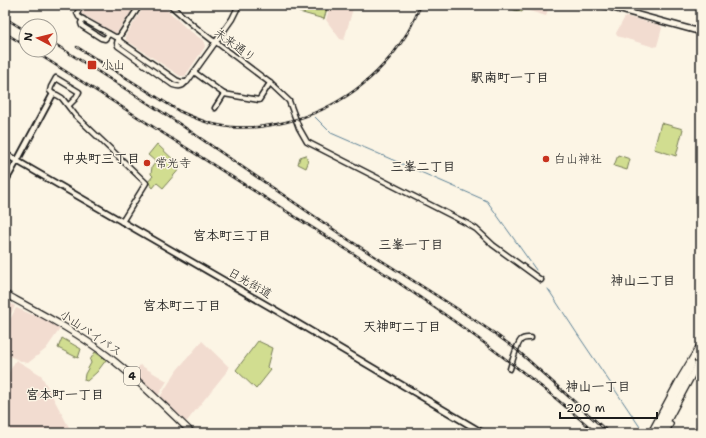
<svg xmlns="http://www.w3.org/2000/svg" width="706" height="438" viewBox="0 0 706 438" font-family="'Shantell Sans','Klee One',sans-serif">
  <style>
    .built { fill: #f2dcd0 }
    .green { fill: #d1dd90; stroke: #767c56 }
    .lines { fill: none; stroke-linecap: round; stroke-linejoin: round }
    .stream { stroke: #5c8196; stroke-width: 1 }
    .tertiary-casing { stroke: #1c1c1c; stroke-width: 7 }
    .secondary-casing { stroke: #1c1c1c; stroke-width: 8 }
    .trunk-casing { stroke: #1c1c1c; stroke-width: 8 }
    .tertiary { stroke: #fcf5e5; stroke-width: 4 }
    .secondary { stroke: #fcf5e5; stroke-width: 4.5 }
    .trunk { stroke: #fcf5e5; stroke-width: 5.5 }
    .rail-casing { stroke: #1c1c1c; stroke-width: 2.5 }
    .rail { stroke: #fcf5e5; stroke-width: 1; stroke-dasharray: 3; stroke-linecap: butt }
    .poi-dot { fill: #c8321e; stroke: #fcf5e5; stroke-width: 1.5 }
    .labels { text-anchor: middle; stroke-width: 3; stroke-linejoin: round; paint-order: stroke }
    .shield { fill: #fcf5e5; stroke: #5f5d58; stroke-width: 1 }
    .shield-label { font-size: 11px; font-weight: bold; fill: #1c1c1c }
    .street-label { font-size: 12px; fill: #1c1c1c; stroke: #fcf5e5 }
    .poi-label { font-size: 12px; fill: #1c1c1c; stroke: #fcf5e5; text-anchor: start }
    .neighbourhood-label { font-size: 13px; font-weight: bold; fill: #1c1c1c; stroke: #fcf5e5 }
  </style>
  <rect width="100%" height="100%" fill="#fcf5e5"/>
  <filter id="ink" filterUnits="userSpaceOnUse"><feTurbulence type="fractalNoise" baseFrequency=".025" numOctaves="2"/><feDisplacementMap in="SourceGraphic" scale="8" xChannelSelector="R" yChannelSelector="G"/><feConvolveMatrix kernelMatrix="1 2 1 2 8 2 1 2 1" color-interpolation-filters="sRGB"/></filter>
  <g filter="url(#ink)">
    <g class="built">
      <polygon points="84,5 136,5 116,34 80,13"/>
      <polygon points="145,5 162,5 186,28 204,41 205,47 185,76 180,76 126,40 126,35"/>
      <polygon points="330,5 354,5 344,40 340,39 326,20"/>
      <polygon points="527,5 549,5 546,16 526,10"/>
      <polygon points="625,17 628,17 660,25 662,28 657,46 654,47 617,36 616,33"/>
      <polygon points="5,300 15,306 5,325"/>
      <polygon points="16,308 46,320 60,329 46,349 28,363 23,362 5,354 5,329"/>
      <polygon points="202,341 229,367 228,370 187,421 185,421 160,397 177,370"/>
      <polygon points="16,360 41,375 72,433 5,433 5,379"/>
      <polygon points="140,365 167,381 158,396 134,373"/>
    </g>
    <g class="green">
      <polygon points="301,5 328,5 324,19 299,12"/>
      <polygon points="500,5 524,5 522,12 500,6"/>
      <polygon points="661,123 683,129 676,156 654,149"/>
      <polygon points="157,144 181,167 163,188 157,183 153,188 148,182 153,176 151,174 152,167 156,162 148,155"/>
      <polygon points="306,155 308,163 306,168 298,164 300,157"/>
      <polygon points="618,155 630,159 627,170 614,166"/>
      <polygon points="62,338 81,349 78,358 58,348"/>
      <polygon points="258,341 273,348 268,367 271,370 256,389 236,370"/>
      <polygon points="95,352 106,360 97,372 87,381 84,380 85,374 91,363 90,360"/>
    </g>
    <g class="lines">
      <g class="stream">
        <polyline points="315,117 331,133 487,201 536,270"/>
        <polyline points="548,289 578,335 644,433"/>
      </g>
      <g class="tertiary-casing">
        <g id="tertiary">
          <polyline points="82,5 77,13 79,17 115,37 119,37"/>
          <path d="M140 5 119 37 117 43 118 46 173 85C179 87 182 87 186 82"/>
          <polyline points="170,5 194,26 212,40 216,42 270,83 289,101 299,128 307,142 466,223 476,229 493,245 541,280"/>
          <polyline points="83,19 81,23 82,26 101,38 105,39 109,34"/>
          <polyline points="119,37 119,40 121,42 176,80 181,82 187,82 225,29 232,19 239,5"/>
          <polyline points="194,72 224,94 259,100 270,83"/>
          <polyline points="69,105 75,99 79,92 56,78 51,87 50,91 53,94 57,95 62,98 75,115 146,183 122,222"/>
          <polyline points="215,108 224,94"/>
          <path d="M510 369C512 362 517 344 521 340 524 337 528 338 531 338"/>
        </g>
      </g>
      <g class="secondary-casing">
        <g id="secondary">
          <polyline points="602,5 701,32"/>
          <polyline points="5,154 277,311 483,433"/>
          <polyline points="5,182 17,161 53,94"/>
        </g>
      </g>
      <g class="trunk-casing">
        <g id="trunk">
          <path d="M5 294C40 313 77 332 109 357 139 380 165 407 192 433"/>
          <polyline points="651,433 680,379 701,344"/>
          <polyline points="656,433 692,364"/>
          <polyline points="661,433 701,358"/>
          <polyline points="665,433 670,424"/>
        </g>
      </g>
      <use href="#tertiary" class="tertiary"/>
      <use href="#secondary" class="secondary"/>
      <use href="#trunk" class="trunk"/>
      <g class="rail-casing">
        <g id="rail">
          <polyline points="5,18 26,31"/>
          <polyline points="5,33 26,46"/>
          <polyline points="50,41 165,114 349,240 453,306 494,333 517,350 609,433"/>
          <path d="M77 47 179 111C190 116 201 121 213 124 237 130 262 128 286 122 336 110 379 79 406 35 412 26 416 15 421 5"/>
          <path d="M32 50 390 277C433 306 475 335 516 367 544 388 570 410 596 433"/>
        </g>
      </g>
      <use href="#rail" class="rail"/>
    </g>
  </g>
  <g class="poi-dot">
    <rect x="87" y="60" width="10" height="10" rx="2"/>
    <circle cx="546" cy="159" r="4"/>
    <circle cx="147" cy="163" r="4"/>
  </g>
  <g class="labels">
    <rect class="shield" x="124" y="367" width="16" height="18" rx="3"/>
    <g class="shield-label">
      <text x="132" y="380">4</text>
    </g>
    <g class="street-label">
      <text transform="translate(235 45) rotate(36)" y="4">未来通り</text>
      <text transform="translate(250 283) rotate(30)" y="4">日光街道</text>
      <text transform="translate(91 333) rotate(34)" y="4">小山バイパス</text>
    </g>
    <g class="poi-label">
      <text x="101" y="69">小山</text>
      <text x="554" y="163">白山神社</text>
      <text x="155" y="167">常光寺</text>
    </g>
    <g class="neighbourhood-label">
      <text x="510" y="82">駅南町一丁目</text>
      <text x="101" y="163">中央町三丁目</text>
      <text x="423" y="171">三峯二丁目</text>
      <text x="232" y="240">宮本町三丁目</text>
      <text x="411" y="249">三峯一丁目</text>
      <text x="643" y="285">神山二丁目</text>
      <text x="182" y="310">宮本町二丁目</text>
      <text x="402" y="331">天神町二丁目</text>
      <text x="598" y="391">神山一丁目</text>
      <text x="65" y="399">宮本町一丁目</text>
    </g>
  </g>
  <rect width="706" height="438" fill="none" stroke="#fcf5e5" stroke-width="20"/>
  <rect x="10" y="10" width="686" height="418" fill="none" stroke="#1c1c1c" stroke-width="1.5" filter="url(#ink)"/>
  <g transform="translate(38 38) rotate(277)"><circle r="19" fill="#fcf5e5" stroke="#a29e95"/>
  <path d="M0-3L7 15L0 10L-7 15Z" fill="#c8321e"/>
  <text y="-6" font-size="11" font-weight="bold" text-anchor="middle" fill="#1c1c1c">N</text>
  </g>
  <path d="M560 412v6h97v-6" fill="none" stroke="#1c1c1c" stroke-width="2"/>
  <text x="566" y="412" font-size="12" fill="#1c1c1c" stroke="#fcf5e5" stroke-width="3" paint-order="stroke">200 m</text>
</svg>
